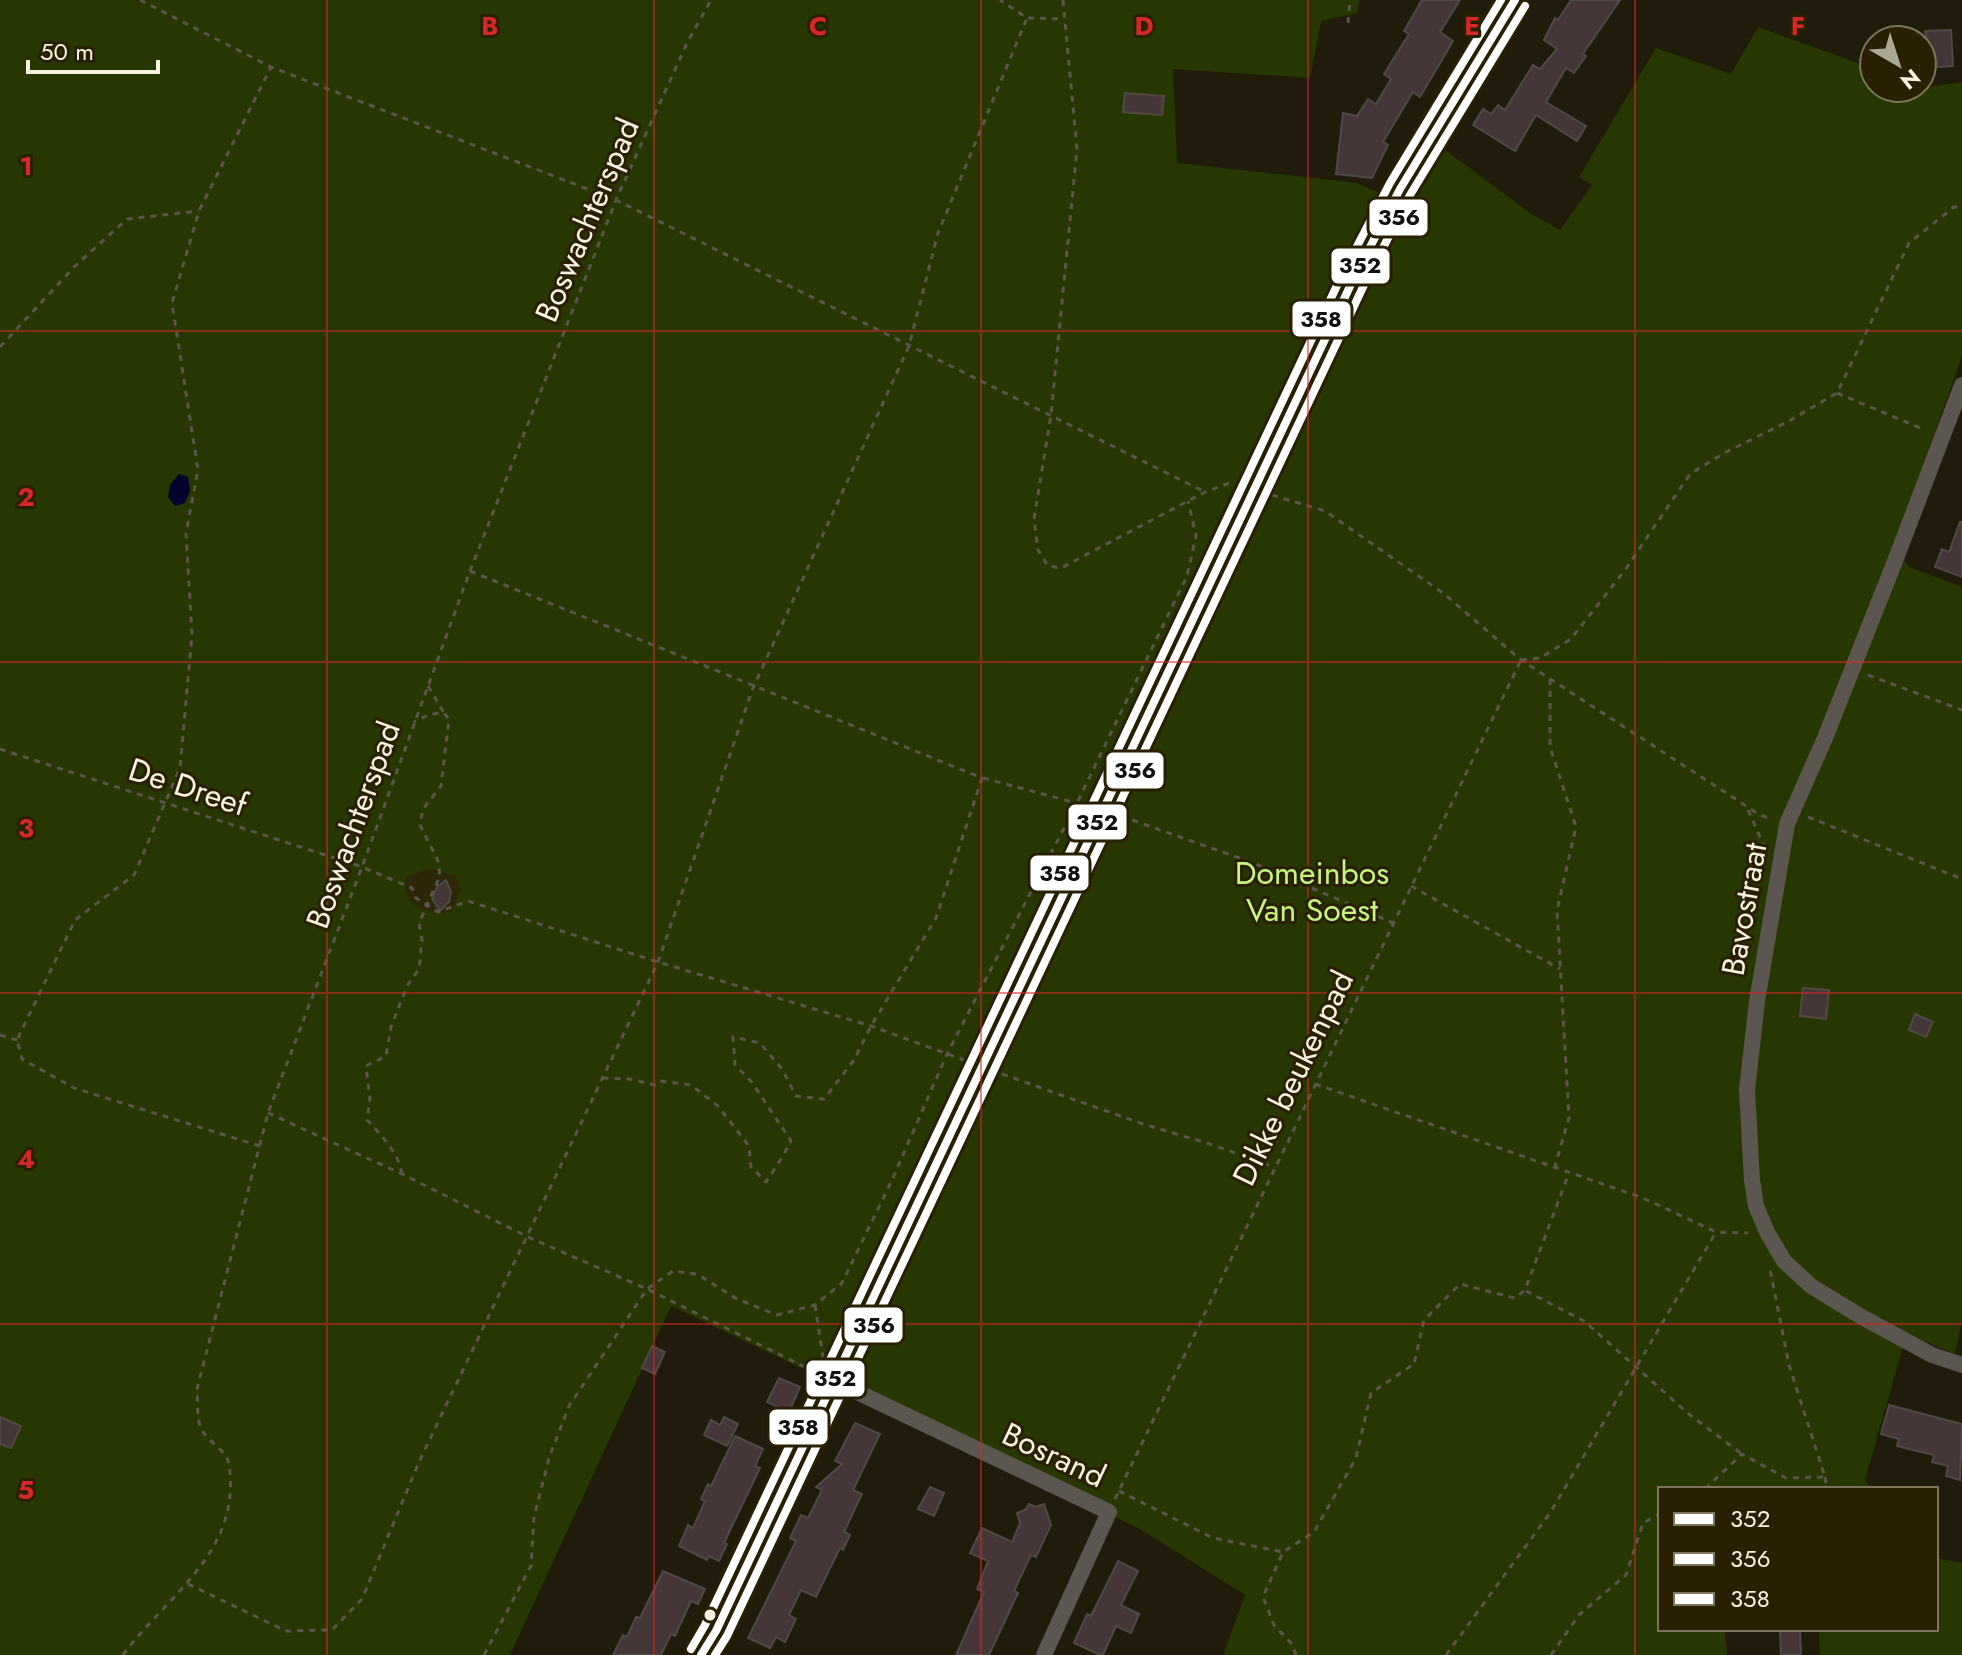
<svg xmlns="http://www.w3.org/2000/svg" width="1962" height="1655" viewBox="0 0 1962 1655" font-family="Jost,sans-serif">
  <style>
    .green { fill: #273701 }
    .sand { fill: #2e2608 }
    .water { fill: #03032e }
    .building { fill: #453638; stroke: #514945; stroke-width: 2 }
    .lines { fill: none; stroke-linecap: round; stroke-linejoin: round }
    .path { stroke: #5a564d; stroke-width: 3; stroke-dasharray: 6 6; stroke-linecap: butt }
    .street { stroke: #5c5651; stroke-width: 16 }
    .secondary { stroke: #5e5851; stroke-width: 22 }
    .bus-1-casing { stroke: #292003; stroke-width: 14 }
    .bus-2-casing { stroke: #292003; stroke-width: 14 }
    .bus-3-casing { stroke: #292003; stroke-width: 14 }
    .bus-1 { stroke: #fff; stroke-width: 8 }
    .bus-2 { stroke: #fff; stroke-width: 8 }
    .bus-3 { stroke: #fff; stroke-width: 8 }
    .grid { fill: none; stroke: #d62828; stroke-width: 2; stroke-opacity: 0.55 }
    .bus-dot { fill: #f8f2e1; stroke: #292003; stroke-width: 3 }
    .labels { text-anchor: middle; stroke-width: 6; stroke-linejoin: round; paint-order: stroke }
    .street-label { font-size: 32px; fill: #f8f2e1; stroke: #292003 }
    .park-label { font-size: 32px; fill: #c7f680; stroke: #292003 }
    .grid-label { font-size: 26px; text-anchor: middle; font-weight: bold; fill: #d62828; stroke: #292003; stroke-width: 6; stroke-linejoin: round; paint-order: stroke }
    .line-badge { stroke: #292003; stroke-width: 3 }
    .pale-badge-label { font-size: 22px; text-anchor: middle; font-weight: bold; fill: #111 }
  </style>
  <rect width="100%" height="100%" fill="#211b0b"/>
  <g class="green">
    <polygon points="0,0 1359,0 1358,13 1321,21 1310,78 1173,69 1177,163 1357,183 1402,203 1437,144 1530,213 1560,230 1592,185 1579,177 1656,48 1731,74 1758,27 1874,69 1874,88 1922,88 1962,82 1962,356 1894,548 1909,567 1962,587 1962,1319 1955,1354 1911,1336 1902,1350 1865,1480 1870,1489 1660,1489 1660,1629 1725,1629 1727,1655 1223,1655 1245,1595 1140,1529 671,1306 510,1655 0,1655"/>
    <polygon points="1936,1558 1962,1563 1962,1655 1820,1655 1819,1629 1936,1629"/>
  </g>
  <path class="sand" d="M428 869 455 875 461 890 452 912C429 915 397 906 407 877Z"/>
  <polygon class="water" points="179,474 188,477 190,491 185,503 175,506 168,497 170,485"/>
  <g class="building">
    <polygon points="1422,0 1460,0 1440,32 1453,41 1420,97 1413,92 1383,142 1388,145 1372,178 1336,174 1343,113 1357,116 1368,99 1376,104 1391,79 1384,74 1409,34 1404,31"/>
    <polygon points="1571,0 1620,0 1583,54 1586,56 1574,73 1566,68 1546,102 1586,126 1577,141 1536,115 1515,151 1473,125 1483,109 1491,114 1498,105 1505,110 1533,65 1540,69 1557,49 1544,40 1555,18 1558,20"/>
    <polygon points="1951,30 1953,66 1922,68 1922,38 1926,37 1925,31"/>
    <polygon points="1125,93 1164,96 1162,115 1123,112"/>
    <polygon points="1960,522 1962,522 1962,577 1935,567 1942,549 1949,552"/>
    <polygon points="446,880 451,892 449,902 440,911 432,899 437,887"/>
    <polygon points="1803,988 1829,990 1826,1019 1800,1016"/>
    <polygon points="1915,1014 1933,1022 1926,1037 1909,1030"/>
    <polygon points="652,1346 665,1352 655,1374 642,1368"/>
    <polygon points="779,1378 800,1387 789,1412 767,1402"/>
    <polygon points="1889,1405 1962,1424 1960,1480 1946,1476 1948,1466 1932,1462 1934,1455 1897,1446 1899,1439 1881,1434"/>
    <polygon points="0,1417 21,1426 11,1448 0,1444"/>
    <polygon points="724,1417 738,1424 727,1446 704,1435 711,1420 720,1425"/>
    <polygon points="855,1423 880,1434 853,1490 862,1494 844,1532 850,1535 843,1550 840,1548 816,1597 801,1590 789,1615 796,1619 785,1642 776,1637 770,1648 748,1638 796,1541 790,1538 801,1515 808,1518 822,1490 816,1487 842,1464 835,1461"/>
    <polygon points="735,1436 763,1449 755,1466 760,1468 724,1543 727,1544 719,1561 709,1556 707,1560 679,1546 688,1525 693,1528 705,1501 701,1499 708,1484 711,1486"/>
    <polygon points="930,1487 944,1493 934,1516 918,1509"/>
    <polygon points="1029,1504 1035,1507 1044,1504 1051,1525 1036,1557 1031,1555 1014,1591 1018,1593 989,1655 956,1655 984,1592 977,1589 988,1561 970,1553 982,1528 1012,1542 1020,1523 1017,1513 1025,1510"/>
    <polygon points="1118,1561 1138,1571 1121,1605 1139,1614 1131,1633 1116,1626 1103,1655 1100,1655 1074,1643 1087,1614 1091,1616"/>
    <polygon points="663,1571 705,1589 698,1604 691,1601 675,1636 671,1634 661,1655 613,1655 623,1635 627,1637 636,1617 640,1618"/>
    <polygon points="1780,1629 1800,1630 1801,1655 1781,1655"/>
  </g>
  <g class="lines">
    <g class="path">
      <polyline points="140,0 271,67 616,200 1203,491"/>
      <polyline points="1063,0 1077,149 1051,415 1034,519 1038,550 1048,566 1061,568 1205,492 1235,481"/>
      <polyline points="1028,18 1064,19"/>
      <polyline points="1348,23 1350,0"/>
      <polyline points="0,347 75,266 127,219 199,211"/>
      <polyline points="1837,393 1925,430"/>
      <polyline points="1272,495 1325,511 1443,593 1521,660 1760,815 1772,819"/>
      <polyline points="470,571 982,778 936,918 871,1026 854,1060 824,1099 796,1096 782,1069 760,1043 733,1037 735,1065 751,1081 791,1141 783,1156 766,1182 751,1167 749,1146 718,1106 691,1085 660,1081 655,1085 629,1079 601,1078"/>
      <polyline points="1521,660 1540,658 1571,639 1625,570 1690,474 1726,452 1789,421 1837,393 1909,243 1954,207 1962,207"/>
      <polyline points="1868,675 1962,710"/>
      <polyline points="1550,679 1550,747 1576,827 1557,910 1569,1118 1555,1166"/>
      <polyline points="428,686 444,713"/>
      <polyline points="0,749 362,867 412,888 416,898 438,912 468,901 658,962 871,1026 964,1060"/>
      <polyline points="983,778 1084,805"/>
      <polyline points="1748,810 1766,850"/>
      <polyline points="1121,816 1256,864 1393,923"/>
      <polyline points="1808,817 1962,879"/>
      <polyline points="1411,886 1560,969"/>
      <polyline points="0,1035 17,1040"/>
      <polyline points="1002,1074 1143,1124 1210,1144 1274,1167"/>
      <polyline points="1315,1084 1643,1198 1716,1232 1748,1233"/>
      <polyline points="268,1113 402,1174 528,1237 647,1289 817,1373"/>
      <polyline points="260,1146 74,1088 22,1059 17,1040 75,920 134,875 180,768 192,635 186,533 198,470 172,303 199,211 271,67"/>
      <path d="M402 1174C399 1153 381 1135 367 1120L370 1099 366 1066 386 1056 391 1027 407 986 419 969 422 940 419 923 440 876 438 861 420 825 423 809 441 786 449 719 444 713 431 714 414 722"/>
      <polyline points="1526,1291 1584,1321 1690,1415 1742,1454"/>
      <polyline points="815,1305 823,1357"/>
      <polyline points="1825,1477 1827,1489"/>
      <polyline points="1705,1489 1742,1454 1786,1478 1825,1477 1789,1365 1770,1269"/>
      <polyline points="1119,1491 1213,1538 1283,1552"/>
      <polyline points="1115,1499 1521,660"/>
      <polyline points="188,1584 286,1631 332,1630 362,1599 419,1462 658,962 753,688 909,346 938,233 1027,18 1000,0"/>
      <path d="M123 1655C169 1593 242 1552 229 1464 227 1451 210 1443 203 1432 196 1422 198 1401 197 1389L268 1113 362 867 470 571 616 200 687 43 711 0"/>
      <polyline points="484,1655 531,1566 534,1517 549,1458 569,1406 647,1289 673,1271 697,1274 737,1299 777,1315 815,1305 842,1283 892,1180 947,1054 1077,803 1187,576 1196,536 1188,501"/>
      <polyline points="1296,1655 1292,1644 1274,1625 1263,1597 1283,1552 1314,1532 1356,1458 1371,1393 1414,1364 1424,1320 1460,1284 1515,1298 1525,1290 1569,1173"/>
      <polyline points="1446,1655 1550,1513 1716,1232"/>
      <polyline points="1551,1655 1579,1615 1626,1575 1643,1523 1660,1514"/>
    </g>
    <g class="street">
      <polyline points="1962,385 1897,556 1825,738 1787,824 1757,1001 1747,1090 1752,1180 1756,1206 1767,1232 1784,1261 1811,1286 1860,1316 1932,1355 1962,1365"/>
      <polyline points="834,1381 1109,1512 1044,1655"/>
    </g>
    <polyline class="secondary" points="701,1655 716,1631 1352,282 1400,189 1515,0"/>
    <g class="bus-1-casing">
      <polyline id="bus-1" points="701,1655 716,1631 1352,282 1400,189 1515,0"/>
    </g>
    <g class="bus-2-casing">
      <polyline id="bus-2" points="715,1655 727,1636 1363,287 1410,195 1525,6"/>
    </g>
    <g class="bus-3-casing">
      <polyline id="bus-3" points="691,1649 705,1625 1341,277 1390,183 1501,0"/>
    </g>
    <use href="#bus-1" class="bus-1"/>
    <use href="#bus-2" class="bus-2"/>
    <use href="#bus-3" class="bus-3"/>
  </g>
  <path class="grid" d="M327 0V1655M654 0V1655M981 0V1655M1308 0V1655M1635 0V1655M0 331H1962M0 662H1962M0 993H1962M0 1324H1962"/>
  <circle class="bus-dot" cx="710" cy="1615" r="7"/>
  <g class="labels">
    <g class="street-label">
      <text transform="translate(587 220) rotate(-67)" y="11">Boswachterspad</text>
      <text transform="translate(188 787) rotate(18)" y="11">De Dreef</text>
      <text transform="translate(353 825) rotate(-70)" y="11">Boswachterspad</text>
      <text transform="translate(1744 909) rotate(-80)" y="11">Bavostraat</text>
      <text transform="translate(1293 1078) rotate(-64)" y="11">Dikke beukenpad</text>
      <text transform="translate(1054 1455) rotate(25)" y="11">Bosrand</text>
    </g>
    <g class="park-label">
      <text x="1312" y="884">Domeinbos<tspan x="1312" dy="37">Van Soest</tspan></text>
    </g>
  </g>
  <g class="grid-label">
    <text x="490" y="35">B</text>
    <text x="818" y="35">C</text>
    <text x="1144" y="35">D</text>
    <text x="1472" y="35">E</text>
    <text x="1798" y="35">F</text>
    <text x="26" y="175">1</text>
    <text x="26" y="506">2</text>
    <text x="26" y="837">3</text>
    <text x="26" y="1168">4</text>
    <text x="26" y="1499">5</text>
  </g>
  <g class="line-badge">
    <rect x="1368" y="198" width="61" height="39" rx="8" fill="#fff"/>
    <rect x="1330" y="247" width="61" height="38" rx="8" fill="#fff"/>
    <rect x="1291" y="300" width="61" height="38" rx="8" fill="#fff"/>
    <rect x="1105" y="751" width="60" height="39" rx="8" fill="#fff"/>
    <rect x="1067" y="803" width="61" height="38" rx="8" fill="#fff"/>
    <rect x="1029" y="854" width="61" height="38" rx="8" fill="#fff"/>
    <rect x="843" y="1306" width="61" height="38" rx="8" fill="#fff"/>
    <rect x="805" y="1359" width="61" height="39" rx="8" fill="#fff"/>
    <rect x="768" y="1408" width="61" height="38" rx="8" fill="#fff"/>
  </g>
  <g class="pale-badge-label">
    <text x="1399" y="225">356</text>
    <text x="1360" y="273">352</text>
    <text x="1321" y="327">358</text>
    <text x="1135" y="778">356</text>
    <text x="1097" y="830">352</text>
    <text x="1060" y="881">358</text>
    <text x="874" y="1333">356</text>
    <text x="835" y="1386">352</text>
    <text x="798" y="1435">358</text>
  </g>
  <rect x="1658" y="1487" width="280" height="144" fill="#292003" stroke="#7c745c" stroke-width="2"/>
  <rect x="1674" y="1513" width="40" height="12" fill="#ffffff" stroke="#7c745c" stroke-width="2"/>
  <text x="1730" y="1527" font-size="24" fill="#f8f2e1">352</text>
  <rect x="1674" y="1553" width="40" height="12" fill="#ffffff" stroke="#7c745c" stroke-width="2"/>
  <text x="1730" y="1567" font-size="24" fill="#f8f2e1">356</text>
  <rect x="1674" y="1593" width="40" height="12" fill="#ffffff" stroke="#7c745c" stroke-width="2"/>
  <text x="1730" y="1607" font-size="24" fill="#f8f2e1">358</text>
  <g transform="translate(1898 64) rotate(141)"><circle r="38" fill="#292003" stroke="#7c745c" stroke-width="2"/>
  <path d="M0-6L14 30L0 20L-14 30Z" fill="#ada796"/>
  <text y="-12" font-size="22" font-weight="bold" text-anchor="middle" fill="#f8f2e1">N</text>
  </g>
  <path d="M28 60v12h130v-12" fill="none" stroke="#f8f2e1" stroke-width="4"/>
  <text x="40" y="60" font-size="24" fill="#f8f2e1" stroke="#292003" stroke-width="6" paint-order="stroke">50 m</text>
</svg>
